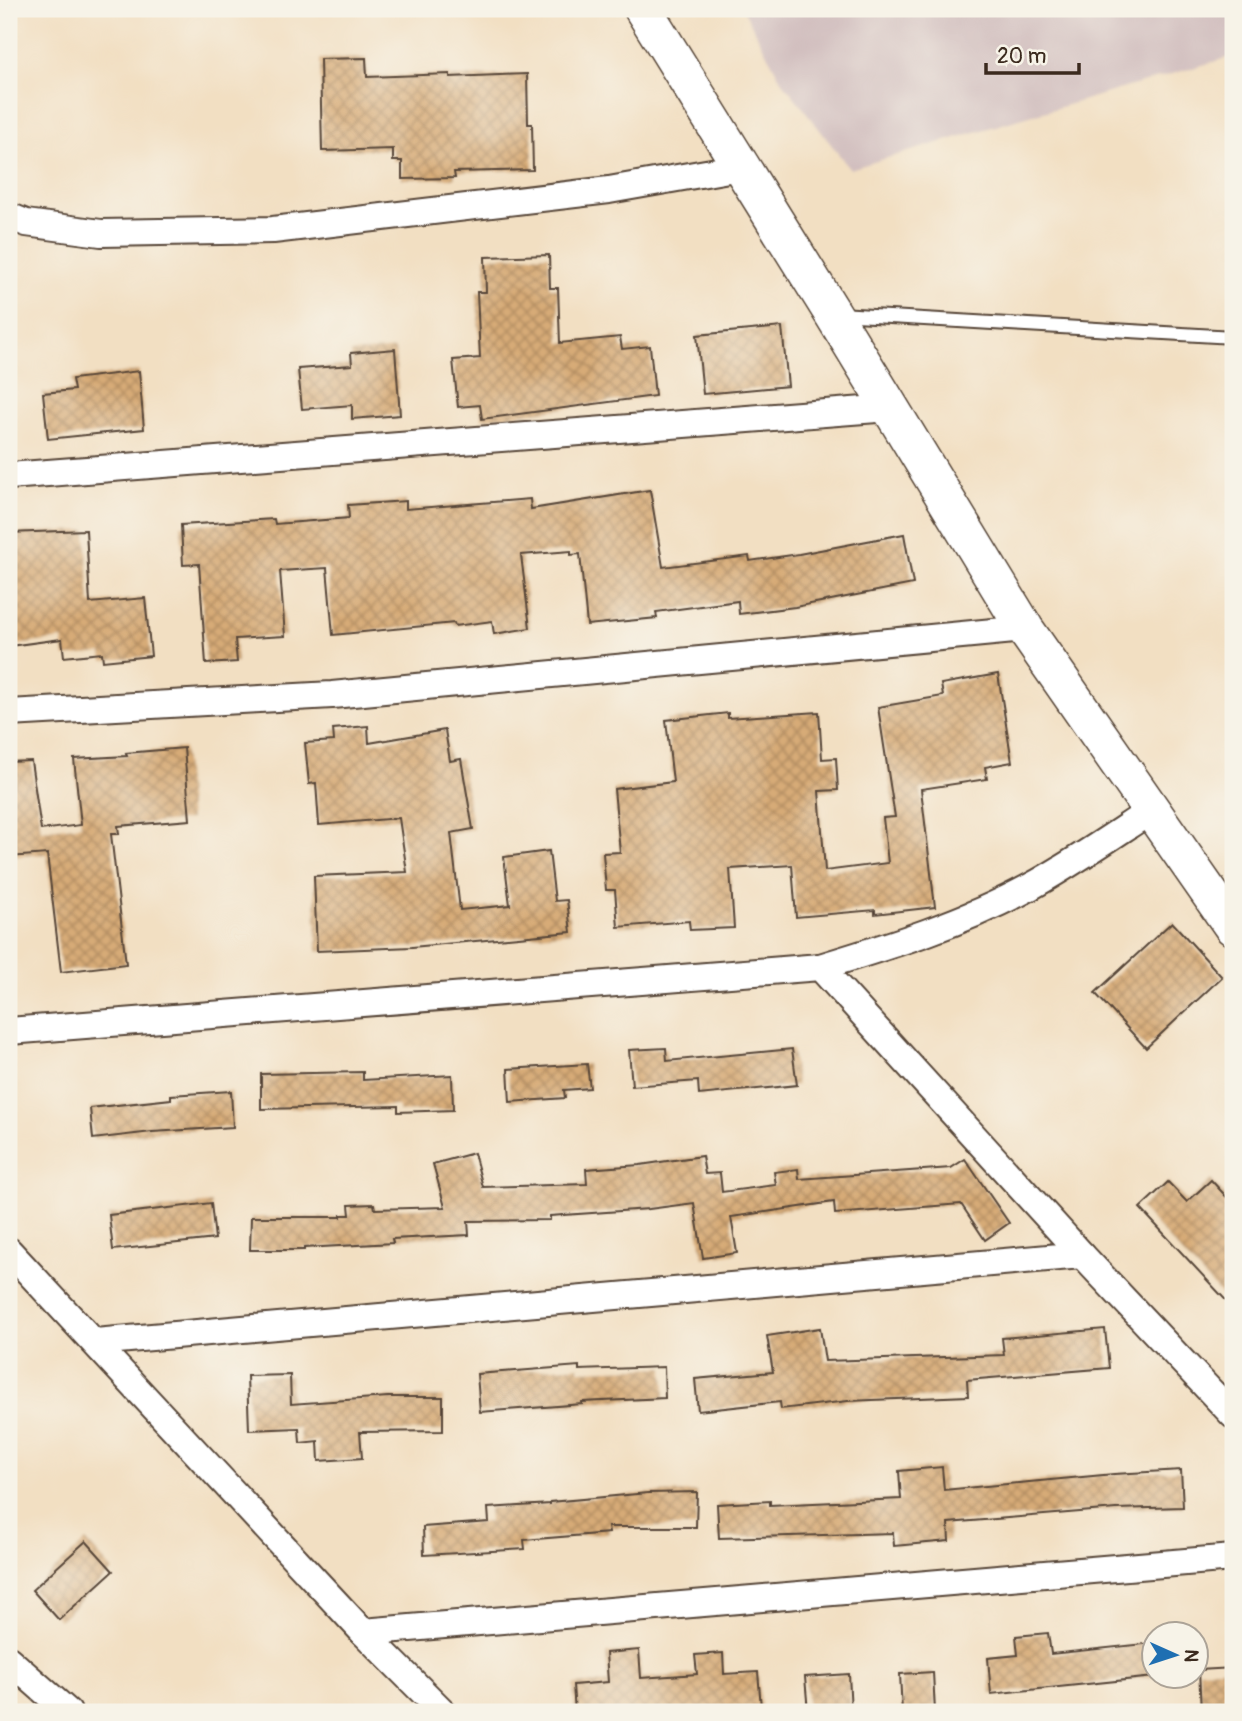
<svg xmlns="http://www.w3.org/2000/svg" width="1242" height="1721" viewBox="0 0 1242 1721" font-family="Pangolin,sans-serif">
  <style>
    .industrial { fill: #d2bfbf }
    .building { fill: url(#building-cross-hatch) }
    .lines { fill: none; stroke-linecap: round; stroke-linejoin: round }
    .lane-casing { stroke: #564537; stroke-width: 16 }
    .street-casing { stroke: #564537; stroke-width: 30 }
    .secondary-casing { stroke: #564537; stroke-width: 40 }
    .lane { stroke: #fff; stroke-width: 12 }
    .street { stroke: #fff; stroke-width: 26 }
    .secondary { stroke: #fff; stroke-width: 37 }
  </style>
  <defs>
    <pattern id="building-cross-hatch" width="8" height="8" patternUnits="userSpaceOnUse" patternTransform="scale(1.75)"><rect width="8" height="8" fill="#d7ab77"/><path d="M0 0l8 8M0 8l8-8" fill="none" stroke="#b08b61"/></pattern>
  </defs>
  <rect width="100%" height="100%" fill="#f7f3e8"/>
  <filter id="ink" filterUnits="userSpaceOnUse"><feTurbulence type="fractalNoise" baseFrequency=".0143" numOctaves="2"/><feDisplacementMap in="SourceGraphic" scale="14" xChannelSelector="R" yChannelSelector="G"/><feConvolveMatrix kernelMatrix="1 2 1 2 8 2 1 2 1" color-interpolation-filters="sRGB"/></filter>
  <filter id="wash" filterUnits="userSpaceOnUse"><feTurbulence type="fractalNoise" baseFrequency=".00686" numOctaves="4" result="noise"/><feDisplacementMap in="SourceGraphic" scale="28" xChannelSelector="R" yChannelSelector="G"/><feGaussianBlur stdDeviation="1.57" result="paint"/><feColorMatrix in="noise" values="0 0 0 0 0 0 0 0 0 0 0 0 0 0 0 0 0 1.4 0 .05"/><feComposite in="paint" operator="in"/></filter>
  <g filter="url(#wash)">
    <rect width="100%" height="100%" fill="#f2dfc2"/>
    <polygon class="industrial" points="743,9 1233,9 1233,56 850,169 780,78"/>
    <g id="blocks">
      <g class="building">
        <polygon points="366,58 367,77 450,74 450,77 527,74 528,124 532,124 533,170 454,172 455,178 402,179 402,161 393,161 393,149 322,151 320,59"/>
        <polygon points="549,255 550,288 558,288 560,343 620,337 622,349 650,346 655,396 482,419 480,405 458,407 453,360 480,358 477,292 486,292 485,257"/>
        <polygon points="782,327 788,386 703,394 697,335"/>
        <polygon points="395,349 400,415 352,419 352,405 302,409 298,369 352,365 351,353"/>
        <polygon points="139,371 144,429 48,439 43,393 74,390 72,379"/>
        <polygon points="650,490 663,567 749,556 750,561 799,554 904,534 913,584 795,607 739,614 738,601 656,612 657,618 587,625 580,554 571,555 571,551 521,555 530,628 494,634 492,621 455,626 454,623 333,635 327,568 280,571 285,636 235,639 237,662 206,664 199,564 183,565 181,525 274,519 275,524 349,518 348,505 406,501 406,509 530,499 531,509"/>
        <polygon points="86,530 90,603 145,598 151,656 103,661 102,653 64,657 62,639 9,646 9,533"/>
        <polygon points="998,674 1012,762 985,767 987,779 921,789 935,907 875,914 875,910 796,917 792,865 730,869 734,928 690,930 689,921 618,927 615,890 606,890 603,853 620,852 614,789 673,782 666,720 728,713 728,718 819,712 822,759 836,758 838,790 819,791 825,871 888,863 883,818 895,817 878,707 943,696 941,684"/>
        <polygon points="368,726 369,743 445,730 450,761 461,759 473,829 451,833 460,910 510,905 504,857 549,851 555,901 567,900 571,932 412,947 317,951 314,876 407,872 399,818 319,825 316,783 309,784 305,743 334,741 333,729"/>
        <polygon points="184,748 190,820 118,826 119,834 111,834 126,964 61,972 47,854 9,857 9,762 31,761 41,830 81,825 74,759 127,756 126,753"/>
        <polygon points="1172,922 1222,977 1146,1048 1095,993"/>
        <polygon points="666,1048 667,1061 792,1049 797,1085 699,1095 698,1081 632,1086 629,1050"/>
        <polygon points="587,1064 590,1088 564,1090 565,1098 510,1102 508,1069"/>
        <polygon points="363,1072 363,1080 452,1075 453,1110 398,1112 398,1106 261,1109 261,1074"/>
        <polygon points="231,1091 233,1127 152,1132 93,1139 90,1108 171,1099 171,1095"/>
        <polygon points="474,1153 483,1187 587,1184 586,1169 640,1165 702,1156 705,1174 720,1173 722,1192 776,1185 774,1172 798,1169 799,1179 951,1168 965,1159 1009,1223 985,1240 961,1204 835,1214 834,1202 731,1217 737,1253 703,1258 694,1203 649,1209 550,1216 550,1220 468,1221 469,1235 392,1239 393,1243 304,1248 304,1250 250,1250 251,1217 341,1217 341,1215 350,1215 349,1205 374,1204 375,1209 445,1207 433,1164"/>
        <polygon points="1211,1180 1233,1204 1233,1308 1140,1208 1168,1182 1187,1202"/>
        <polygon points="211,1203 215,1239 113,1250 109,1215"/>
        <polygon points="820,1328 825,1361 1004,1355 1002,1338 1105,1329 1109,1368 967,1380 968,1396 848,1401 781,1409 780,1402 698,1411 695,1379 773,1372 767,1336"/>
        <polygon points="579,1366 579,1370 664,1367 665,1398 582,1402 582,1404 480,1412 477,1374"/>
        <polygon points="290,1375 291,1404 388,1397 443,1397 443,1431 360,1432 362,1458 319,1461 318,1441 300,1443 299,1428 249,1430 247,1376"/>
        <polygon points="942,1467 944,1490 1114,1474 1181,1470 1183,1507 1116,1509 948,1523 949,1541 894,1546 893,1533 719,1538 717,1504 770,1501 770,1505 901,1499 899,1471"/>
        <polygon points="697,1492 696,1527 608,1527 609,1533 524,1540 525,1549 424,1555 423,1527 489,1522 488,1508 550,1504 550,1502 648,1493"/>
        <polygon points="86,1541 113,1571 59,1620 32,1590"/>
        <polygon points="1048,1633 1051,1654 1154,1643 1154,1677 991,1694 988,1658 1018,1655 1016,1636"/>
        <polygon points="639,1650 641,1678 697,1674 695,1655 723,1653 724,1674 758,1672 761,1707 695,1712 575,1712 573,1685 608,1682 606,1653"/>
        <polygon points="1233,1668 1233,1709 1201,1711 1199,1670"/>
        <polygon points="933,1672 935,1712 902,1712 900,1674"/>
        <polygon points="849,1674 851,1712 808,1712 805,1677"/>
      </g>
    </g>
  </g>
  <g filter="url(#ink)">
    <use href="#blocks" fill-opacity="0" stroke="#564537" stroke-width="2"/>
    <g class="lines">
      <g class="lane-casing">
        <polyline id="lane" points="839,314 1233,337"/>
      </g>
      <g class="street-casing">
        <g id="street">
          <polyline points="9,216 26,223 101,233 273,230 609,190 740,167"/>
          <polyline points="9,476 890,408"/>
          <polyline points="9,713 332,695 1025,629"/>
          <path d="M820 967C892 945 964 923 1030 887 1072 864 1112 836 1152 810"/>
          <polyline points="9,1031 820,967 1082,1255 95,1342"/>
          <polyline points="9,1251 363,1632 443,1712"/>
          <polyline points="1082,1255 1233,1415"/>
          <polyline points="363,1632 1233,1558"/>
          <polyline points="9,1660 68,1712"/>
        </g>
      </g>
      <g class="secondary-casing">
        <polyline id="secondary" points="643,9 833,314 1025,629 1233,927"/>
      </g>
      <use href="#lane" class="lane"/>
      <use href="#street" class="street"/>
      <use href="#secondary" class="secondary"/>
    </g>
  </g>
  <rect width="1242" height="1721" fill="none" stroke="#f7f3e8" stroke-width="35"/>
  <g transform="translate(1175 1655) rotate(93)"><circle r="33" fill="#f7f3e8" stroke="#aca397" stroke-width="2"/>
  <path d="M0-5L12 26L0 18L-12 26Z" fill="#1f6fb2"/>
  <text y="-10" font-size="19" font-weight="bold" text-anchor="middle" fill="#3b2a1e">N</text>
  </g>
  <path d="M986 63v10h93v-10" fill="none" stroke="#3b2a1e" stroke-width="3.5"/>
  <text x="997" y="63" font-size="21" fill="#3b2a1e" stroke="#f7f3e8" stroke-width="5" paint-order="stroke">20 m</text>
</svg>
